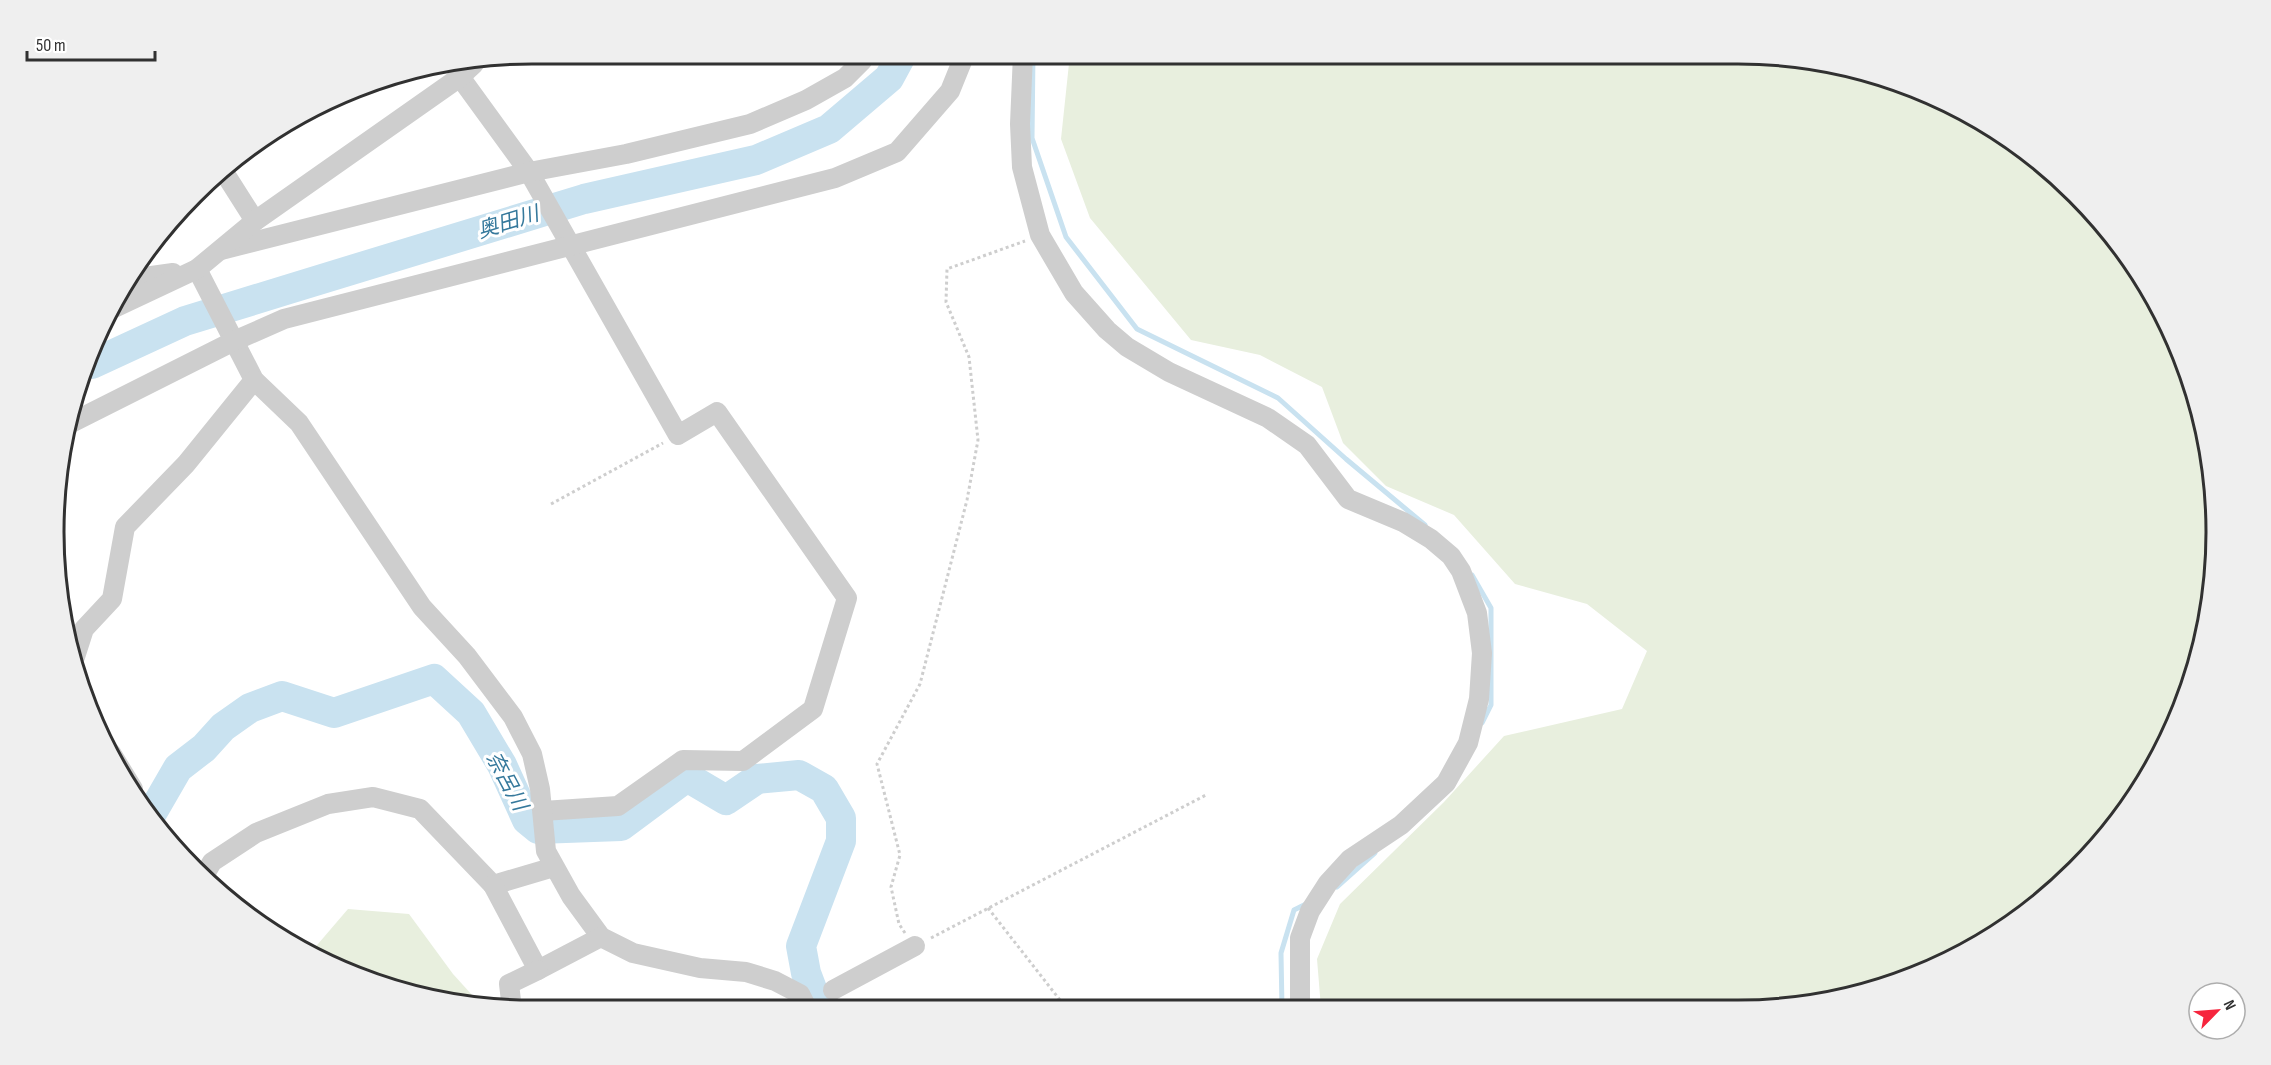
<svg xmlns="http://www.w3.org/2000/svg" width="2271" height="1065" viewBox="0 0 2271 1065" font-family="'Sofia Sans Condensed','Noto Sans JP',sans-serif">
  <style>
    .green { fill: #e8efde }
    .lines { fill: none; stroke-linecap: round; stroke-linejoin: round }
    .stream { stroke: #c9e2f0; stroke-width: 5 }
    .river { stroke: #c9e2f0; stroke-width: 30 }
    .path { stroke: #cecece; stroke-width: 3; stroke-dasharray: 3 3; stroke-linecap: butt }
    .minor { stroke: #cecece; stroke-width: 20 }
    .labels { text-anchor: middle; stroke-width: 6; stroke-linejoin: round; paint-order: stroke }
    .water-label { font-size: 21px; font-style: italic; fill: #36799c; stroke: #fff }
    .rim { fill: none; stroke: #313131; stroke-width: 3 }
  </style>
  <rect width="100%" height="100%" fill="#fff"/>
  <g class="green">
    <polygon points="1070,54 1739,54 1832,63 1921,90 2004,134 2077,194 2136,266 2180,349 2208,439 2217,532 2208,626 2181,715 2118,824 2030,912 1922,974 1801,1007 1321,1008 1317,959 1340,904 1444,802 1504,736 1622,709 1647,651 1587,604 1515,584 1454,515 1386,486 1343,443 1322,387 1260,355 1191,340 1090,218 1061,139"/>
    <polygon points="348,909 409,914 453,974 482,1006 439,1002 350,975 312,951"/>
  </g>
  <g class="lines">
    <g class="stream">
      <polyline points="1033,54 1032,138 1066,237 1137,329 1278,398 1346,459 1425,525"/>
      <polyline points="1472,575 1491,608 1491,705 1482,723"/>
      <polyline points="1337,887 1375,853"/>
      <polyline points="1282,1009 1281,953 1294,910 1308,903"/>
    </g>
    <g class="river">
      <polyline points="92,364 185,321 286,290 584,199 756,160 829,129 889,78 902,54"/>
      <polyline points="152,813 178,768 204,748 223,727 250,708 282,696 334,713 434,679 471,713 502,765 527,820 538,829 621,826 687,777 726,800 757,779 799,775 824,789 841,818 841,841 801,946 806,973 820,1010"/>
    </g>
    <g class="path">
      <polyline points="551,504 663,443"/>
      <polyline points="988,908 1067,1009"/>
      <polyline points="905,933 899,924 891,887 900,855 877,764 920,684 967,500 978,440 969,357 946,302 947,269 1025,241"/>
      <polyline points="931,938 1206,795"/>
    </g>
    <g class="minor">
      <polyline points="1023,54 1020,124 1022,167 1040,235 1074,293 1107,330 1127,347 1169,372 1268,418 1307,445 1348,499 1403,522 1431,539 1451,556 1461,571 1477,613 1482,653 1479,699 1468,743 1446,783 1401,825 1350,859 1328,883 1310,911 1300,938 1300,1008"/>
      <polyline points="460,77 529,172 678,435 717,412 847,598 813,709 743,761 683,760 618,806 543,811"/>
      <polyline points="222,169 255,221"/>
      <polyline points="221,250 529,172 626,154 750,124 806,100 845,78 862,61 866,54"/>
      <polyline points="197,269 254,380 299,423 422,607 467,656 513,717 532,754 540,789 546,851 571,896 601,937 633,953 700,968 746,972 775,981 800,994 808,1010"/>
      <polyline points="130,279 173,273"/>
      <polyline points="112,309 197,269 255,221 460,77 474,64"/>
      <polyline points="69,424 234,341 284,319 835,178 897,152 950,91 965,54"/>
      <polyline points="75,657 84,629 112,599 125,527 186,464 254,380"/>
      <polyline points="111,753 133,789"/>
      <polyline points="204,876 212,862 256,833 328,804 373,797 420,809 493,885 554,867"/>
      <polyline points="493,885 538,970 601,937"/>
      <polyline points="833,990 915,946"/>
      <polyline points="512,1009 509,984 538,970"/>
    </g>
  </g>
  <g class="labels">
    <g class="water-label">
      <text transform="translate(508 222) rotate(-17)" y="7">奥田川</text>
      <text transform="translate(507 781) rotate(62)" y="7">奈呂川</text>
    </g>
  </g>
  <path d="M0 0H2271V1065H0ZM532 64H1738A468 468 0 0 1 2206 532V532A468 468 0 0 1 1738 1000H532A468 468 0 0 1 64 532V532A468 468 0 0 1 532 64Z" fill="#efefef" fill-rule="evenodd"/>
  <path class="rim" d="M532 64H1738A468 468 0 0 1 2206 532V532A468 468 0 0 1 1738 1000H532A468 468 0 0 1 64 532V532A468 468 0 0 1 532 64Z"/>
  <g transform="translate(2217 1011) rotate(65)"><circle r="28" fill="#ffffff" stroke="#adadad" stroke-width="1.5"/>
  <path d="M0-4.5L10 22L0 15L-10 22Z" fill="#f6253d"/>
  <text y="-9" font-size="16" font-weight="bold" text-anchor="middle" fill="#313131">N</text>
  </g>
  <path d="M27 51v9h128v-9" fill="none" stroke="#313131" stroke-width="3"/>
  <text x="36" y="51" font-size="18" fill="#313131" stroke="#ffffff" stroke-width="4.5" paint-order="stroke">50 m</text>
</svg>
